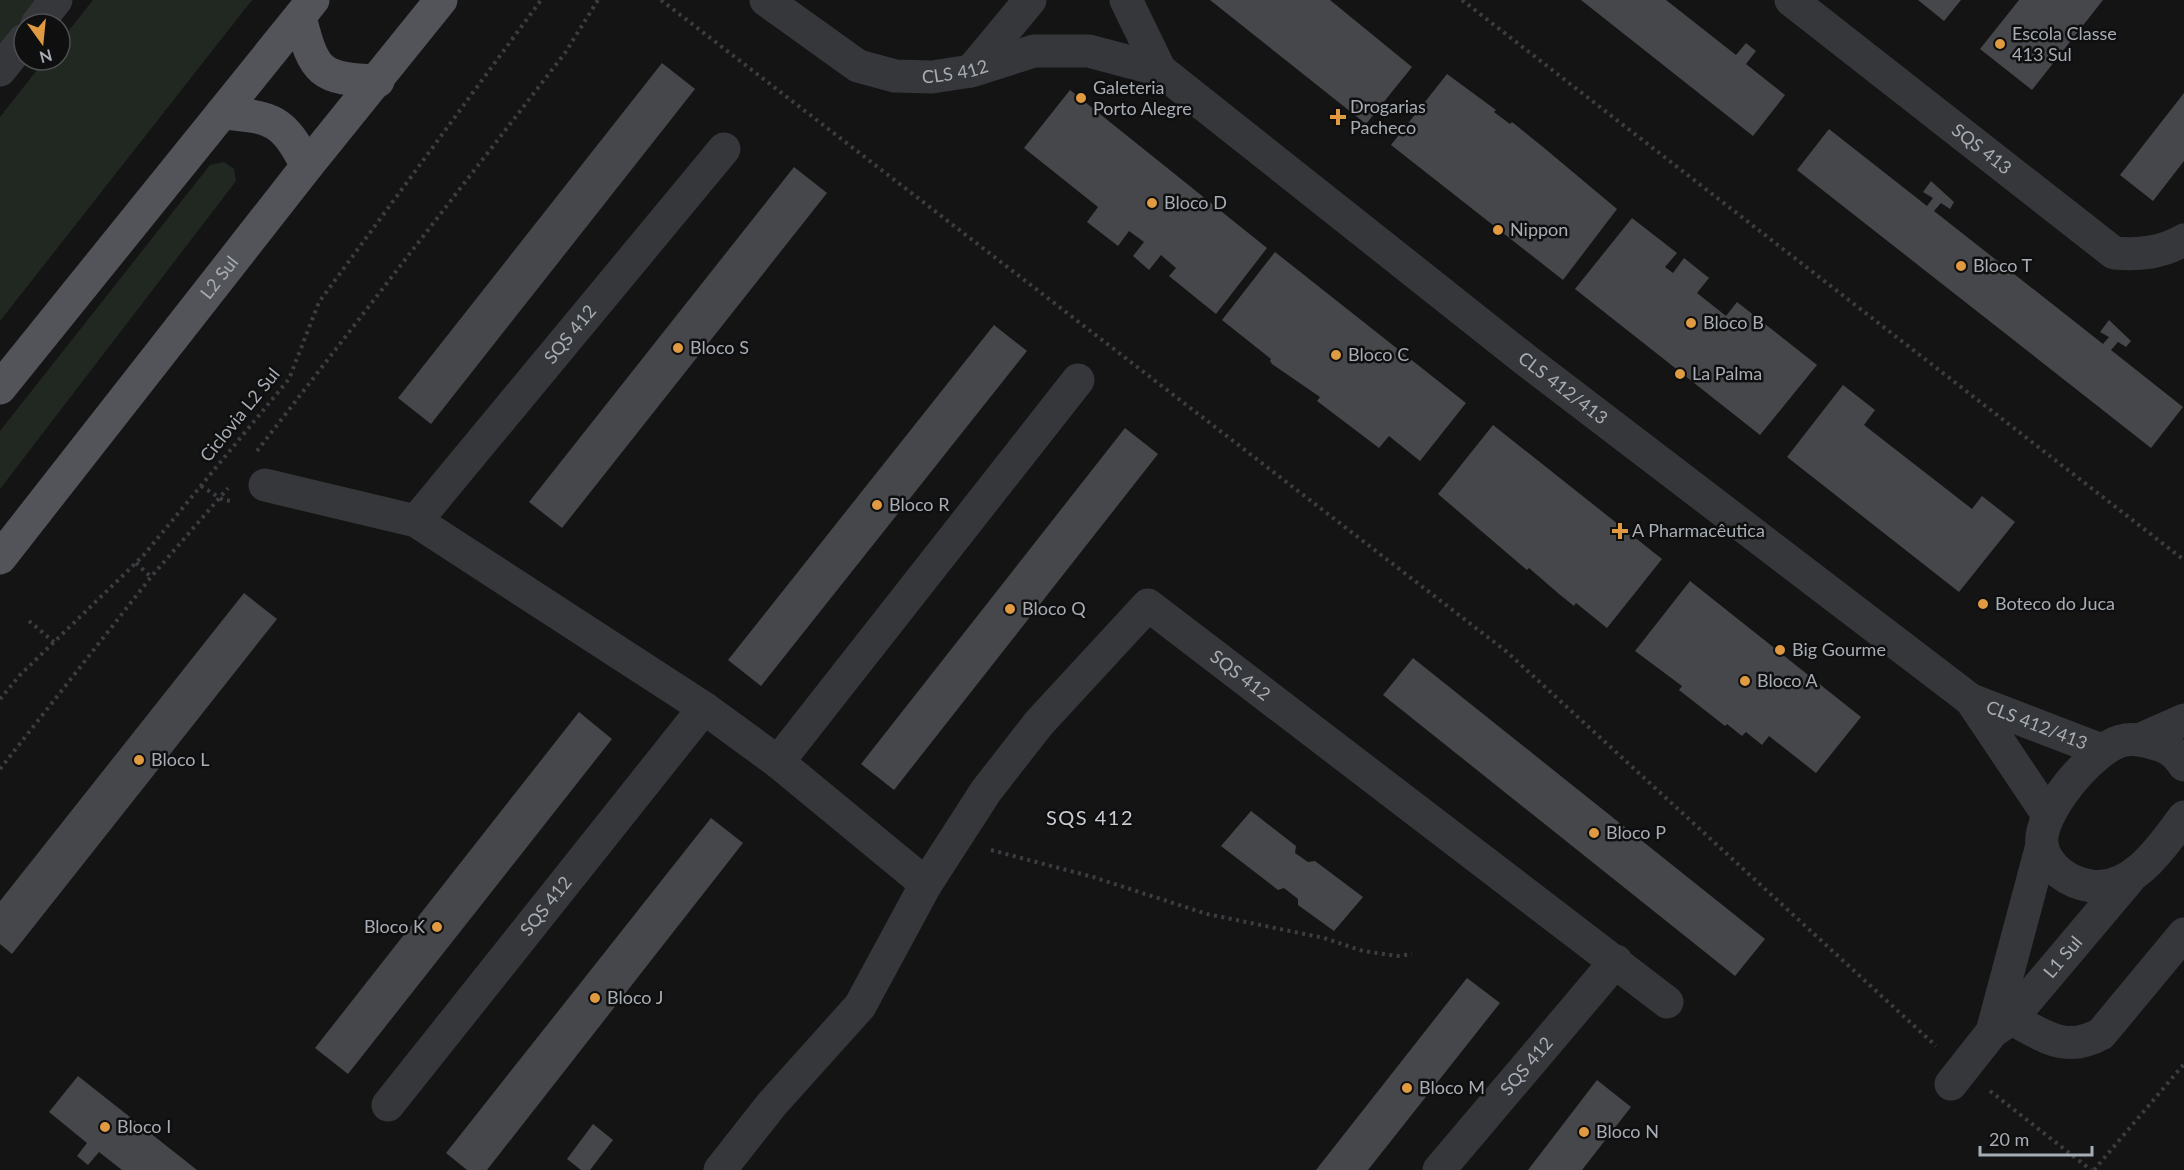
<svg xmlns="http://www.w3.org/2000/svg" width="2184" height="1170" viewBox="0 0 2184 1170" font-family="Lato,sans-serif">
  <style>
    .green { fill: #212821 }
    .building { fill: #46474a }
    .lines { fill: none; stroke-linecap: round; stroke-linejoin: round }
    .path { stroke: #3b3e41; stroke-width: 4; stroke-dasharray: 3 4.5; stroke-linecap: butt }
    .minor { stroke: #35373a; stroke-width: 33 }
    .major { stroke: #525459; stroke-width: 33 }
    .poi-dot { fill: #df9a42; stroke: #0f0f10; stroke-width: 2 }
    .labels { text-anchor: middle; stroke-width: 5; stroke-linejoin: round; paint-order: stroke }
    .poi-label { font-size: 18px; fill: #a7adb4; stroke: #0f0f10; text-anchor: start }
    .street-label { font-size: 18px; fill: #a7adb4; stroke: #0f0f10 }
    .neighbourhood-label { font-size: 20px; letter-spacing: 1.5px; fill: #c8cbd1; stroke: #0f0f10 }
  </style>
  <rect width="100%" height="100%" fill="#141415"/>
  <g class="green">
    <polygon points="0,0 56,0 0,70"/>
    <polygon points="93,0 252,0 0,321 0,117 45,60 60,60 60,42"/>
    <polygon points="224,162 234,169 236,181 0,489 0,431 210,165"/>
  </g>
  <g class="building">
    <polygon points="1210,0 1330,0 1412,67 1366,124"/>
    <polygon points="1581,0 1666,0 1736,55 1746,43 1756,51 1746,64 1785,95 1753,136"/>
    <polygon points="1918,0 1961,0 1944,21"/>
    <polygon points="2019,0 2103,0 2032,90 1980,49"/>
    <polygon points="662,63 695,89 431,424 398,398"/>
    <polygon points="1447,74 1496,110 1494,112 1510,124 1512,122 1543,147 1617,209 1563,280 1391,145"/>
    <polygon points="1070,90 1267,248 1216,314 1169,276 1176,268 1161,255 1149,270 1133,256 1144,242 1129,231 1118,246 1087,222 1098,207 1024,148"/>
    <polygon points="2184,93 2184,161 2153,201 2120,175"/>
    <polygon points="1829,129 1927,206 1933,198 1923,192 1931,181 1954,202 1950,209 1941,203 1934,211 2103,344 2109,337 2100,332 2109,320 2131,341 2126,347 2118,342 2111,350 2183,407 2151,448 1797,170"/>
    <polygon points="794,167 827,193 562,528 529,502"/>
    <polygon points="1632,218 1677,253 1665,267 1673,273 1684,258 1709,278 1697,293 1726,316 1737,302 1817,365 1760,435 1575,289"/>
    <polygon points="1275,252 1466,403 1420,461 1389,436 1379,448 1317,401 1320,397 1272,364 1270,361 1271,359 1222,320"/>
    <polygon points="994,325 1027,351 761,686 728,660"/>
    <polygon points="1843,385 1875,410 1864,425 1972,509 1982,496 2015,522 1959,592 1787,457"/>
    <polygon points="1493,425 1662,559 1607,628 1576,603 1574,606 1559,594 1529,568 1527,570 1438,494"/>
    <polygon points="1125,428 1158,454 894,790 861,764"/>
    <polygon points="1690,581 1861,717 1816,773 1769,736 1762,745 1746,732 1742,736 1727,724 1725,726 1679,690 1682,686 1635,651"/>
    <polygon points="244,593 277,619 12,954 0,944 0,901"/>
    <polygon points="1413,658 1765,939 1735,976 1383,695"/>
    <polygon points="579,712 612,739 348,1074 315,1048"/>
    <polygon points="1251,811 1296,846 1295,853 1308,862 1315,861 1363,897 1334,931 1298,905 1298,899 1284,888 1278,890 1221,846"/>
    <polygon points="711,818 743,843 487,1170 467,1170 446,1153"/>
    <polygon points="1467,978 1500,1003 1368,1170 1316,1170"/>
    <polygon points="78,1076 197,1170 122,1170 99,1152 88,1165 77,1156 87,1143 49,1112"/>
    <polygon points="1597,1080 1631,1107 1582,1170 1528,1170"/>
    <polygon points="593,1124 613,1140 590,1170 581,1170 567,1159"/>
  </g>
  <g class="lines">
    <g class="path">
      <polyline points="661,0 1507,652 1936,1046"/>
      <polyline points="1462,0 2184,560"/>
      <polyline points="257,451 565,53 598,0"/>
      <polyline points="201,486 223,500 232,501"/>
      <polyline points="136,563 151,577"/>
      <polyline points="29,621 54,642"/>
      <polyline points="0,699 20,675 143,556 289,379 319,302 541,0"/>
      <polyline points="0,769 151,577 228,488"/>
      <polyline points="991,850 1093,877 1207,914 1324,938 1363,951 1397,956 1412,954"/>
      <polyline points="1990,1091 2091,1170"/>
      <polyline points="2094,1170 2184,1064"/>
    </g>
    <g class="minor">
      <path id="s1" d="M766 0 858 66 895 76 932 77 971 71 1034 51H1089L1160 70 1527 361 1971 700 2101 750"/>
      <polyline points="1126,0 1160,70"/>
      <path id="s2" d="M1791 0 2114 253C2140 255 2161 253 2184 240"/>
      <polyline points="37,24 56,0"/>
      <polyline points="0,70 24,40"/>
      <polyline points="971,71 1030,0"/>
      <polyline points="265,485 416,521 704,708 778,762 926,884"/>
      <path id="s3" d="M416 521 724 149"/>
      <polyline points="1971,700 2048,815"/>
      <polyline points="2141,739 2184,720"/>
      <polyline points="778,762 1078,380"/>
      <path d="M2184 765C2176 752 2167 746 2152 743 2142 740 2131 738 2121 741 2092 749 2037 814 2042 845 2046 868 2070 883 2091 886 2132 892 2162 847 2184 817"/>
      <path d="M2011 1019C2044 1035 2064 1054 2101 1034L2184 934"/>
      <polyline points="1992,1032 2042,845"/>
      <path id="s4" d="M1951 1084 1992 1032 2011 1019 2129 879"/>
      <path id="s5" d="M388 1105 704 708"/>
      <path id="s6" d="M720 1170 772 1104 860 1006 926 884 986 791 1039 723 1148 605 1667 1002"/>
      <path id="s7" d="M1439 1170 1616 961"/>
    </g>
    <g class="major">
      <path d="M300 17C314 73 320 79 378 81"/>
      <path d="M222 113C274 117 283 120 307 166"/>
      <polyline points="0,388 313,0"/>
      <path id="s8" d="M0 558 307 166 441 0"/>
    </g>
  </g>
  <g class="poi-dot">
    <circle cx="2000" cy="44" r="6"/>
    <circle cx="1081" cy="98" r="6"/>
    <path d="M1335 108h6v6h6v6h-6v6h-6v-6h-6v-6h6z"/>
    <circle cx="1152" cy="203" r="6"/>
    <circle cx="1498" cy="230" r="6"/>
    <circle cx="1961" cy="266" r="6"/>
    <circle cx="1691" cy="323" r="6"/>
    <circle cx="678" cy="348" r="6"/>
    <circle cx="1336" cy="355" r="6"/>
    <circle cx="1680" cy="374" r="6"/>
    <circle cx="877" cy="505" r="6"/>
    <path d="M1617 522h6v6h6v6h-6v6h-6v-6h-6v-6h6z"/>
    <circle cx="1983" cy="604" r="6"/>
    <circle cx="1010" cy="609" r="6"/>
    <circle cx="1780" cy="650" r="6"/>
    <circle cx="1745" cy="681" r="6"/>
    <circle cx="139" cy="760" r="6"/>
    <circle cx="1594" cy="833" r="6"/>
    <circle cx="437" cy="927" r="6"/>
    <circle cx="595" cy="998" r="6"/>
    <circle cx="1407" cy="1088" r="6"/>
    <circle cx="105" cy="1127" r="6"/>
    <circle cx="1584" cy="1132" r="6"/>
  </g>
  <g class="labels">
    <g class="poi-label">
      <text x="2012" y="40">Escola Classe<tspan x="2012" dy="21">413 Sul</tspan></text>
      <text x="1093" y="94">Galeteria<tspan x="1093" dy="21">Porto Alegre</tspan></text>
      <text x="1350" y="113">Drogarias<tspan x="1350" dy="21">Pacheco</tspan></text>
      <text x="1164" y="209">Bloco D</text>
      <text x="1510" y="236">Nippon</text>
      <text x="1973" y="272">Bloco T</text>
      <text x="1703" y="329">Bloco B</text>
      <text x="690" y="354">Bloco S</text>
      <text x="1348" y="361">Bloco C</text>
      <text x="1692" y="380">La Palma</text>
      <text x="889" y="511">Bloco R</text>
      <text x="1632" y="537">A Pharmacêutica</text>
      <text x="1995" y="610">Boteco do Juca</text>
      <text x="1022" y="615">Bloco Q</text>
      <text x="1792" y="656">Big Gourme</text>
      <text x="1757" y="687">Bloco A</text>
      <text x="151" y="766">Bloco L</text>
      <text x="1606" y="839">Bloco P</text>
      <text x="425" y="933" text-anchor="end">Bloco K</text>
      <text x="607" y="1004">Bloco J</text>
      <text x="1419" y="1094">Bloco M</text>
      <text x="117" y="1133">Bloco I</text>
      <text x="1596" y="1138">Bloco N</text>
    </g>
    <g class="street-label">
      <text dy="6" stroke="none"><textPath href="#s1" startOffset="212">CLS 412</textPath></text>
      <text dy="6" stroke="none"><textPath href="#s2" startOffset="242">SQS 413</textPath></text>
      <text dy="6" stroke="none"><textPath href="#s8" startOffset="356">L2 Sul</textPath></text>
      <text dy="6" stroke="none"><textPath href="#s3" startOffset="242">SQS 412</textPath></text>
      <text dy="6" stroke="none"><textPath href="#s1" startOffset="936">CLS 412/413</textPath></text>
      <text transform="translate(240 415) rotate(-51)" y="6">Ciclovia L2 Sul</text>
      <text dy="6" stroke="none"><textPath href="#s6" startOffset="828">SQS 412</textPath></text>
      <text dy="6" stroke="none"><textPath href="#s1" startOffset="1520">CLS 412/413</textPath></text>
      <text dy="6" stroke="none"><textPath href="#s5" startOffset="254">SQS 412</textPath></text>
      <text dy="6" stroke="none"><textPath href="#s4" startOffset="170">L1 Sul</textPath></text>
      <text dy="6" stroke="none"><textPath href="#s7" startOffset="136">SQS 412</textPath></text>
    </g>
    <g class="neighbourhood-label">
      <text x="1090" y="825">SQS 412</text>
    </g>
  </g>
  <g transform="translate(42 42) rotate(165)"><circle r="28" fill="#0f0f10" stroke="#4c4e52" stroke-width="1.5"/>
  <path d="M0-4.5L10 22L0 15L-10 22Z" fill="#df9a42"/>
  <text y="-9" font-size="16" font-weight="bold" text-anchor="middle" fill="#a7adb4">N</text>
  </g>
  <path d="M1980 1146v9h112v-9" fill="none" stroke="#a7adb4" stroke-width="3"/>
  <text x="1989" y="1146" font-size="18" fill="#a7adb4" stroke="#0f0f10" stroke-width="4.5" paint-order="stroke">20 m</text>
</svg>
